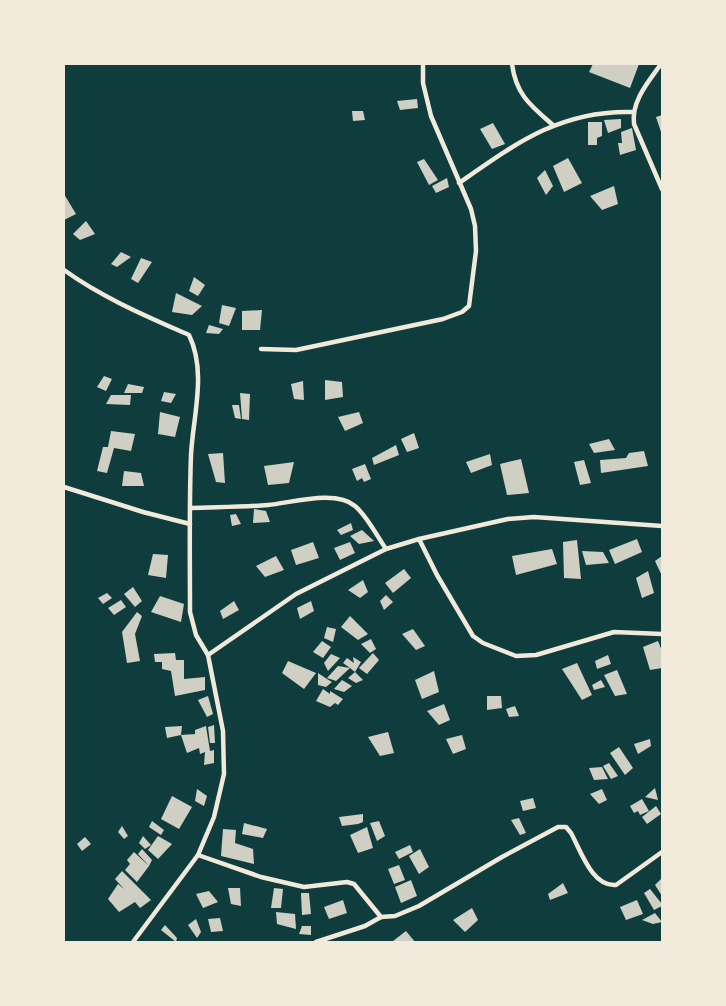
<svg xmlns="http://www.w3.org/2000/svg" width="726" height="1006" viewBox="0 0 726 1006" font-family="'IBM Plex Sans',sans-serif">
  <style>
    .building { fill: #cfcfc3 }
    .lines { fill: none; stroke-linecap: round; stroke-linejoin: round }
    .minor { stroke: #f1e9da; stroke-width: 4.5 }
  </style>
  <rect width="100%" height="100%" fill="#0f3d3e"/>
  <g class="building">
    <polygon points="593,64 639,64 630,88 589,72"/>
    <polygon points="417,99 418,108 400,110 397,101"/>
    <polygon points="352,111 363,111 365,120 353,121"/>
    <polygon points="662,115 662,135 656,117"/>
    <polygon points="621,119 621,128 608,133 604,120"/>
    <polygon points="588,122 602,122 602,136 597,138 597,145 588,145"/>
    <polygon points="493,123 505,144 492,149 480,129"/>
    <polygon points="632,128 636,150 620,155 618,143 622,143 621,132"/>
    <polygon points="568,158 582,183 564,192 553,166"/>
    <polygon points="424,159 438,180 429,185 417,162"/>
    <polygon points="545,170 553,186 546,195 537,178"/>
    <polygon points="447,178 449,187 436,193 432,186"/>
    <polygon points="614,186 618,204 602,210 590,196"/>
    <polygon points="64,194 76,214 64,220"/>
    <polygon points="86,221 95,234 80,240 73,234"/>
    <polygon points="121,252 131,257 117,267 111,264"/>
    <polygon points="141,258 152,262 138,283 131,279"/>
    <polygon points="194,277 205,285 198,296 189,291"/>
    <polygon points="176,293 202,306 192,315 172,312"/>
    <polygon points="222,305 236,308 229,326 219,323"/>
    <polygon points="262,310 260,330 242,330 242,311"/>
    <polygon points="209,325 223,329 219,334 206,333"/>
    <polygon points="104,376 112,379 106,391 97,387"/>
    <polygon points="325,380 342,382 343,397 325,400"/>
    <polygon points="303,381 304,400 294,399 291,384"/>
    <polygon points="128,384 144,387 142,393 124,393"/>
    <polygon points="164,392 176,394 171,403 161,401"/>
    <polygon points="240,393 250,394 249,420 242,419"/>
    <polygon points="111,395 131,395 130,405 106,404"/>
    <polygon points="232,405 239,405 241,419 235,418"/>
    <polygon points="160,412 180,417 175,437 158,434"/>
    <polygon points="359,412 363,423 345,431 338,417"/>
    <polygon points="111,431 135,434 131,451 114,448 107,473 97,471 103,447 108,447"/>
    <polygon points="414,433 419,448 407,452 401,439"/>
    <polygon points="609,439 615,450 594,453 589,444"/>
    <polygon points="396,445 399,455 374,465 372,458"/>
    <polygon points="644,451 648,466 601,473 600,460 626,458 629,453"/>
    <polygon points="223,453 225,483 216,482 208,454"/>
    <polygon points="490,454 492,465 471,473 466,462"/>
    <polygon points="521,459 529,493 507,495 500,464"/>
    <polygon points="584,460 591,483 580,485 574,462"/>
    <polygon points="294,462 289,483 268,485 264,466"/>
    <polygon points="365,464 371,479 364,482 362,478 357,481 352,469"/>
    <polygon points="124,471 141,473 144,486 122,486"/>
    <polygon points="254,509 266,511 270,522 253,523"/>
    <polygon points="236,514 241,524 232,526 230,515"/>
    <polygon points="351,523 353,530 341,535 337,530"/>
    <polygon points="362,530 374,541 359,544 350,536"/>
    <polygon points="637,539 642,552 615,564 609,550"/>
    <polygon points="577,540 581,579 564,578 563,542"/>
    <polygon points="313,542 319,558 296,565 291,550"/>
    <polygon points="350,542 355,553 340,560 334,548"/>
    <polygon points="552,549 557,564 516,575 512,556"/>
    <polygon points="582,551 603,552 609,563 586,565"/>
    <polygon points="153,554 168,555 166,578 148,575"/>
    <polygon points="276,556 284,570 265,577 256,566"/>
    <polygon points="662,556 662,576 655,561"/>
    <polygon points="404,569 411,578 393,593 385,583"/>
    <polygon points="648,571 654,593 642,598 636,578"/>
    <polygon points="363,580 368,592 360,598 348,590"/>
    <polygon points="133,587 142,601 135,607 124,594"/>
    <polygon points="107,593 112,598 103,604 98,598"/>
    <polygon points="386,595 393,602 384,610 380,601"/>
    <polygon points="160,596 184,604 181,622 151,612"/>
    <polygon points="121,600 126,607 114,615 108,608"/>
    <polygon points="234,601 239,610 223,619 220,611"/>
    <polygon points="311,601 314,611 300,619 297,608"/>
    <polygon points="137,612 142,616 135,634 140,661 127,663 122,632"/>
    <polygon points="350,616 368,634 358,640 341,627"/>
    <polygon points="327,627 336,629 333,642 324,638"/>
    <polygon points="413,629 425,646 416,650 402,634"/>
    <polygon points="371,639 376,649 370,653 361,644"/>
    <polygon points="322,641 331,647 323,658 313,652"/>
    <polygon points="658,641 662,651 662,668 650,670 643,647"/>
    <polygon points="175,653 176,660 184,660 184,679 205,677 205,690 175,696 171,671 162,669 162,662 155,662 154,654"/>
    <polygon points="373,653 379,660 367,674 359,668"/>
    <polygon points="331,654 340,658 328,671 324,663"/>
    <polygon points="608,655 611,664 597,669 595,661"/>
    <polygon points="353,657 361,662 355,672 363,680 356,683 348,678 355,672 350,668 336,681 327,678 338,666 350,668 343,663 347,658 354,663"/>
    <polygon points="288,661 316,673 304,689 282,673"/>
    <polygon points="577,663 592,695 582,700 562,669"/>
    <polygon points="617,670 627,694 615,696 604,675"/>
    <polygon points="434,671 439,692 422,699 415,680"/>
    <polygon points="318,673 327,679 332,682 326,687 318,685"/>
    <polygon points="342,680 352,686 344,692 334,689"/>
    <polygon points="601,680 605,687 594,690 592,685"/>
    <polygon points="323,689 330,694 330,691 343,699 338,705 335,703 330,707 316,701"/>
    <polygon points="208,696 213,714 207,717 198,700"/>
    <polygon points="487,696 501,696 502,708 487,710"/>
    <polygon points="444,704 450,720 439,725 427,711"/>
    <polygon points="515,706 519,716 509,717 506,709"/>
    <polygon points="214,725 215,743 210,743 208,727"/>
    <polygon points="182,726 181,735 167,738 165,727"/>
    <polygon points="206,726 210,751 214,750 214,763 204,765 205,752 200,754 199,748 187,753 181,735 195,734 195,730"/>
    <polygon points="388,732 394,753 380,756 368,737"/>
    <polygon points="462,735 466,749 453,754 446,739"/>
    <polygon points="650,739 651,746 638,754 634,744"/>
    <polygon points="619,747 633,768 625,775 610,753"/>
    <polygon points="609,763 618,776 611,779 603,766"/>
    <polygon points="602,767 608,779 594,780 589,768"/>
    <polygon points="655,788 658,800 645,797"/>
    <polygon points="197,789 207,796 204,806 195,801"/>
    <polygon points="602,789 607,800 599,804 590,794"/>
    <polygon points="172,796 192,807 179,829 161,819"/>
    <polygon points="533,798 536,808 523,811 520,801"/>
    <polygon points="642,799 649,811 640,815 638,811 634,813 630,806"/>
    <polygon points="656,806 661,814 647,824 642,817"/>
    <polygon points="363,814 363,822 358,824 342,826 339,817"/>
    <polygon points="519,818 526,833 520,835 511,820"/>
    <polygon points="152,821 164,830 161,835 149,827"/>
    <polygon points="379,821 385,836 377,841 370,823"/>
    <polygon points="244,823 267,829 263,838 242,834"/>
    <polygon points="122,826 128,836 124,839 118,832"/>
    <polygon points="367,827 373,848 358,853 350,835"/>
    <polygon points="223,829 236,830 235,843 253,849 254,864 221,856"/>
    <polygon points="143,836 151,845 145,849 139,843"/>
    <polygon points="158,836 172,844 158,859 148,850"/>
    <polygon points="85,837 91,844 82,851 77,844"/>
    <polygon points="410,845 413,852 399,859 395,852"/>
    <polygon points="142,849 152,860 149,866 137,882 125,870 130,864 127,860 134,852 149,866 138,854"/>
    <polygon points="420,849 429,867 419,874 409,856"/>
    <polygon points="399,865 405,880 394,884 388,869"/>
    <polygon points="122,871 151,900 140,908 135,902 119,912 108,899 118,884 124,889 115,879"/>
    <polygon points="662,878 662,896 655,885"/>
    <polygon points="411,880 417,896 401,903 395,887"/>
    <polygon points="563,883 568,893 550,900 548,894"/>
    <polygon points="228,888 240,888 241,906 231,904"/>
    <polygon points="274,888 283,889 281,908 271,908"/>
    <polygon points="650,889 662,904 662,906 654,910 644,893"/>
    <polygon points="209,891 218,902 203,908 196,894"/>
    <polygon points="301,893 309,893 311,914 302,915"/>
    <polygon points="343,900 347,913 329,919 324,907"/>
    <polygon points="637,900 643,914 626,920 620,907"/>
    <polygon points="472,908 478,920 465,932 453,920"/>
    <polygon points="276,912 295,914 296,929 277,924"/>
    <polygon points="655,913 662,922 653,924 642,920"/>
    <polygon points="220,918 223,931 211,932 208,919"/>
    <polygon points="196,919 201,932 197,938 188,925"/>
    <polygon points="165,925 177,938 176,942 161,930"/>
    <polygon points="302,926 311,926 311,935 299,934"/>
    <polygon points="406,931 415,942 394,942 393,941"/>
  </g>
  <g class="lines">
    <g class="minor">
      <path d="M512 64C516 95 531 106 553 125"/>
      <path d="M661 64C649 81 631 101 634 124L662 189"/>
      <path d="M459 183C515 144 560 110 632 112"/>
      <path d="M64 270C103 298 146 316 189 335 207 372 193 416 191 455 189 507 190 560 190 612L196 635 208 655 223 731 224 774 214 817 198 855 133 942"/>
      <polyline points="261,349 296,350 443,319 462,312 469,306 476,251 475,226 471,209 431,116 423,83 423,64"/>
      <polyline points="64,487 143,512 190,524"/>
      <path d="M191 508C217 507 243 507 268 505 291 503 336 489 355 506 367 516 377 536 386 549"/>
      <polyline points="419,539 437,575 473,636 483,643 516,656 536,655 614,632 662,634"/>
      <polyline points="208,655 296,594 386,549 419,539 508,519 534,517 662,526"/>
      <polyline points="198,855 261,877 304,887 347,882 354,884 381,917"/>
      <path d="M316 942 365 926 381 917 395 916 419 906 502 857 558 827H566L571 833C581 851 592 887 616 885L662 852"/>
    </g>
  </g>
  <rect width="726" height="1006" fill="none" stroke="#f1e9da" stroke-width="130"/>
</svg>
